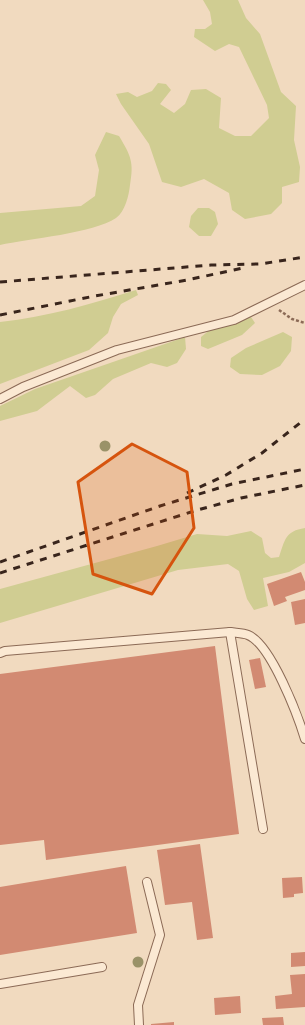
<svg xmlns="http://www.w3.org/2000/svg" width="305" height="1025" viewBox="0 0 305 1025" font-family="'PT Serif',serif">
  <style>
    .green { fill: #d0cd92 }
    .building { fill: #d28a72 }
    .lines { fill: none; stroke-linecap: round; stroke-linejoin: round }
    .lane-casing { stroke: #8b6a56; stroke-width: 10 }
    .path { stroke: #8b6a56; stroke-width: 2.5; stroke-dasharray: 3 2; stroke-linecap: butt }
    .lane { stroke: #fbe9d3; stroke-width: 8 }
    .rail { stroke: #39251c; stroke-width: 3; stroke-dasharray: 7 7; stroke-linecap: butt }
    .tree { fill: #9a9268 }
    .marked { fill: #d6540e; fill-opacity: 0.2; stroke: #d6540e; stroke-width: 3; stroke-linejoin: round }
  </style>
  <rect width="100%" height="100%" fill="#f1dabf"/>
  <g class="green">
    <polygon points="203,0 238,0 246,18 260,34 281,92 296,106 294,140 300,167 299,182 282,187 282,203 271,214 245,219 232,210 229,193 204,179 181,187 162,182 149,144 121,104 116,94 128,92 137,97 152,91 158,83 166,84 171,90 160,104 174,113 185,104 191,90 206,89 221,98 219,128 235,136 251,136 269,118 267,105 239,47 229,44 215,51 194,37 195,29 205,29 212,24 210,12"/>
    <path d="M106 132 119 136C131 156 134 162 130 185 129 195 125 212 116 218 94 233 28 239 0 245V213L81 206 95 196 99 170 95 155Z"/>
    <polygon points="198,208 209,208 215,212 218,224 211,236 199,236 189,227 191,216"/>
    <path d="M136 290 138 295 121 304 113 317 108 333 89 350 0 384V322C48 317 90 304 136 290Z"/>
    <polygon points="251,317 255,323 242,335 208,349 201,346 201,337 211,329"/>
    <polygon points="283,332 292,337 291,351 280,366 262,375 240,374 230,367 231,358 246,348"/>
    <polygon points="185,337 186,349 177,363 167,367 151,363 113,379 95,395 86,398 70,386 37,411 0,421 0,406 35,389"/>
    <path d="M305 528V563L289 572 263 578 268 606 254 610 247 599 239 571 228 564 178 570 0 623V589L157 546 197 534 227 536 251 531 262 538 265 553 271 558 279 557C285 540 285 531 305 528Z"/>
  </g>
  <g class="building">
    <polygon points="301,572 305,582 305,590 285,597 287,601 274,606 267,584"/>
    <polygon points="305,599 305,623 295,625 291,602"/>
    <polygon points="215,646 239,834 46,860 44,840 0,845 0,674"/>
    <polygon points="260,658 266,687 255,689 249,660"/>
    <polygon points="200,844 213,938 197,940 192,902 165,905 157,850"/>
    <polygon points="126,866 137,933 0,955 0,887"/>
    <polygon points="302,877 303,893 294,894 294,897 283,898 282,878"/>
    <polygon points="305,952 305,966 291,967 291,953"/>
    <polygon points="305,974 305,1007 276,1009 275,996 292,994 290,975"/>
    <polygon points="240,996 241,1013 215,1015 214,998"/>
    <polygon points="283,1017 284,1025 263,1025 262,1018"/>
    <polygon points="174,1022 174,1025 151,1025 151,1024"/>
  </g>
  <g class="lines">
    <g class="lane-casing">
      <g id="lane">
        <polyline points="0,399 23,387 117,350 234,320 305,285"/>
        <polyline points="230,632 263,829"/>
        <path d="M0 653 5 651 230 632C236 633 243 633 248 635 271 644 298 716 305 739"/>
        <polyline points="0,984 102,967"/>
        <polyline points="139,1025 138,1005 160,935 147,882"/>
      </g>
    </g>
    <polyline class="path" points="279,310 292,319 305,323"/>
    <use href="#lane" class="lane"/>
    <g class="rail">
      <polyline points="0,282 211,265 260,264 305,257"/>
      <polyline points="0,315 95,296 187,280 243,268"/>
      <polyline points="187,493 226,475 262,453 305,419"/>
      <polyline points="0,562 160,506 232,484 305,469"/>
      <polyline points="0,573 194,511 241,498 305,485"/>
    </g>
  </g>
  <g class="tree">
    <circle cx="105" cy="446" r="5.5"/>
    <circle cx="138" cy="962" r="5.5"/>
  </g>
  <path class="marked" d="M132 444 187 472 194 528 152 594 93 574 78 482Z"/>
</svg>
